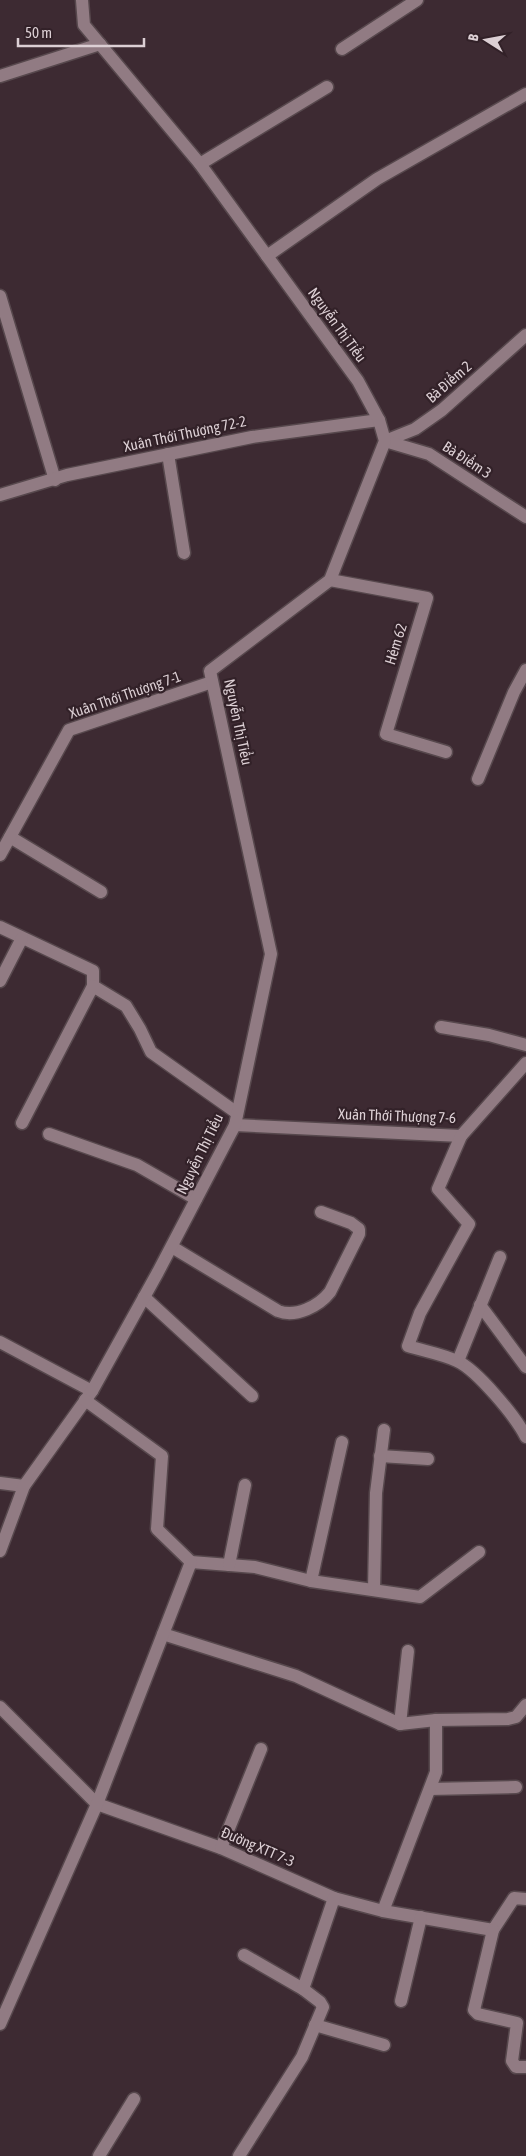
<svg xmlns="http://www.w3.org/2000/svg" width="526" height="2156" viewBox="0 0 526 2156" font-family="'Asap Condensed',sans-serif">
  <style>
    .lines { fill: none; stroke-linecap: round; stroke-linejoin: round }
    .minor-casing { stroke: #57484d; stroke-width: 15 }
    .minor { stroke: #917b83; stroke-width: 12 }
    .labels { text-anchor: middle; stroke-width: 4.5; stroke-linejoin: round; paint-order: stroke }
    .street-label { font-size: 15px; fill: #dccfd4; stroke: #322128 }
  </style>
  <rect width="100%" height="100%" fill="#3d2a32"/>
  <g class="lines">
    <g class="minor-casing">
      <g id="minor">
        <polyline points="342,49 417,0"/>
        <polyline points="0,76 100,44"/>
        <polyline points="200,164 327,87"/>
        <polyline points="267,256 377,179 526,94"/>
        <polyline points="0,296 55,480"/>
        <polyline points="385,441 415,429 442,410 526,335"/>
        <polyline points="385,441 429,454 526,517"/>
        <polyline points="168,454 184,553"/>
        <polyline points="0,495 67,475 252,437 379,420"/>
        <polyline points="330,580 427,598 386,734 446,752"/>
        <polyline points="478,779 514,692 526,670"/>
        <polyline points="10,837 101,892"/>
        <polyline points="0,855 69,730 212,682"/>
        <polyline points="0,927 93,971 93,986"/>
        <polyline points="0,981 22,938"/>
        <polyline points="441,1027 489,1035 526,1045"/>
        <polyline points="22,1123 93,986 126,1006 140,1029 151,1052 237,1113"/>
        <polyline points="235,1125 461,1136 526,1063"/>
        <polyline points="49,1134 137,1165 196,1199"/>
        <path d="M461 1136 438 1189 469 1224 420 1313 408 1346C424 1351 442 1354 457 1361 477 1370 516 1417 526 1437"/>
        <path d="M172 1247 278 1311C296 1318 319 1306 330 1292L359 1234V1229L351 1223 321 1212"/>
        <polyline points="144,1297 252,1396"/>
        <polyline points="480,1305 526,1367"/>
        <polyline points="0,1342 92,1391"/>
        <polyline points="458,1361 500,1257"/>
        <polyline points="380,1456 428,1459"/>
        <polyline points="0,1483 24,1486"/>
        <polyline points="0,1551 24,1486 92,1391 158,1272 235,1125 271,954 210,671 330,580 385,441 379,420 358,381 200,164 84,25 82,0"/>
        <polyline points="191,1562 255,1567 311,1581 420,1597 479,1552"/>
        <polyline points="229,1565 245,1485"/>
        <polyline points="311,1581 342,1442"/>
        <polyline points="374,1589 376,1493 384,1430"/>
        <polyline points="163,1634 296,1676 400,1724 436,1720 508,1719 516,1717 526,1705"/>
        <polyline points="0,1707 97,1804 221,1848 334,1898 383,1911 493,1930 514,1898 526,1899"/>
        <polyline points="400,1724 408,1651"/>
        <polyline points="430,1789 516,1787"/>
        <polyline points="221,1848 261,1749"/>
        <polyline points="383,1911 436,1772 436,1720"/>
        <polyline points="493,1930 474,2010 478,2014 517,2023 512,2061 516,2067 526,2067"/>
        <polyline points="244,1955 303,1989"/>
        <polyline points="401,2001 421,1917"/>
        <polyline points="0,2024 97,1804 191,1562 157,1529 162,1456 85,1400"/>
        <polyline points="315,2025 384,2045"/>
        <polyline points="99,2156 134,2099"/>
        <polyline points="239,2156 302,2057 323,2007 320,2002 303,1989 334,1898"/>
      </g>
    </g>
    <use href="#minor" class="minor"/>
  </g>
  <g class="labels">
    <g class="street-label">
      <text transform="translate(337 325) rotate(54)" y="5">Nguyễn Thị Tiểu</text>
      <text transform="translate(449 382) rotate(-41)" y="5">Bà Điểm 2</text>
      <text transform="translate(185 434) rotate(-12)" y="5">Xuân Thới Thượng 72-2</text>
      <text transform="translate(467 460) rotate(33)" y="5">Bà Điểm 3</text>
      <text transform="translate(396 644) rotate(-73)" y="5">Hẻm 62</text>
      <text transform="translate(125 695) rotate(-19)" y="5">Xuân Thới Thượng 7-1</text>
      <text transform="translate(238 722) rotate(78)" y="5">Nguyễn Thị Tiểu</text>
      <text transform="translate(397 1116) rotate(2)" y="5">Xuân Thới Thượng 7-6</text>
      <text transform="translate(200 1154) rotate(-64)" y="5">Nguyễn Thị Tiểu</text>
      <text transform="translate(258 1847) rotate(23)" y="5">Đường XTT 7-3</text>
    </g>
  </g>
  <g transform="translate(486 40) rotate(281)" stroke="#322128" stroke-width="4" paint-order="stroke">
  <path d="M0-4L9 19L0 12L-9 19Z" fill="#dccfd4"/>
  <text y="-8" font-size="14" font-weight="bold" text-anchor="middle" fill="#dccfd4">B</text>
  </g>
  <path d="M18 38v8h126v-8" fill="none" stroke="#dccfd4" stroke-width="2.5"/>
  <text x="25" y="38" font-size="15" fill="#dccfd4" stroke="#322128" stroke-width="4" paint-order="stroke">50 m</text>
</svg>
